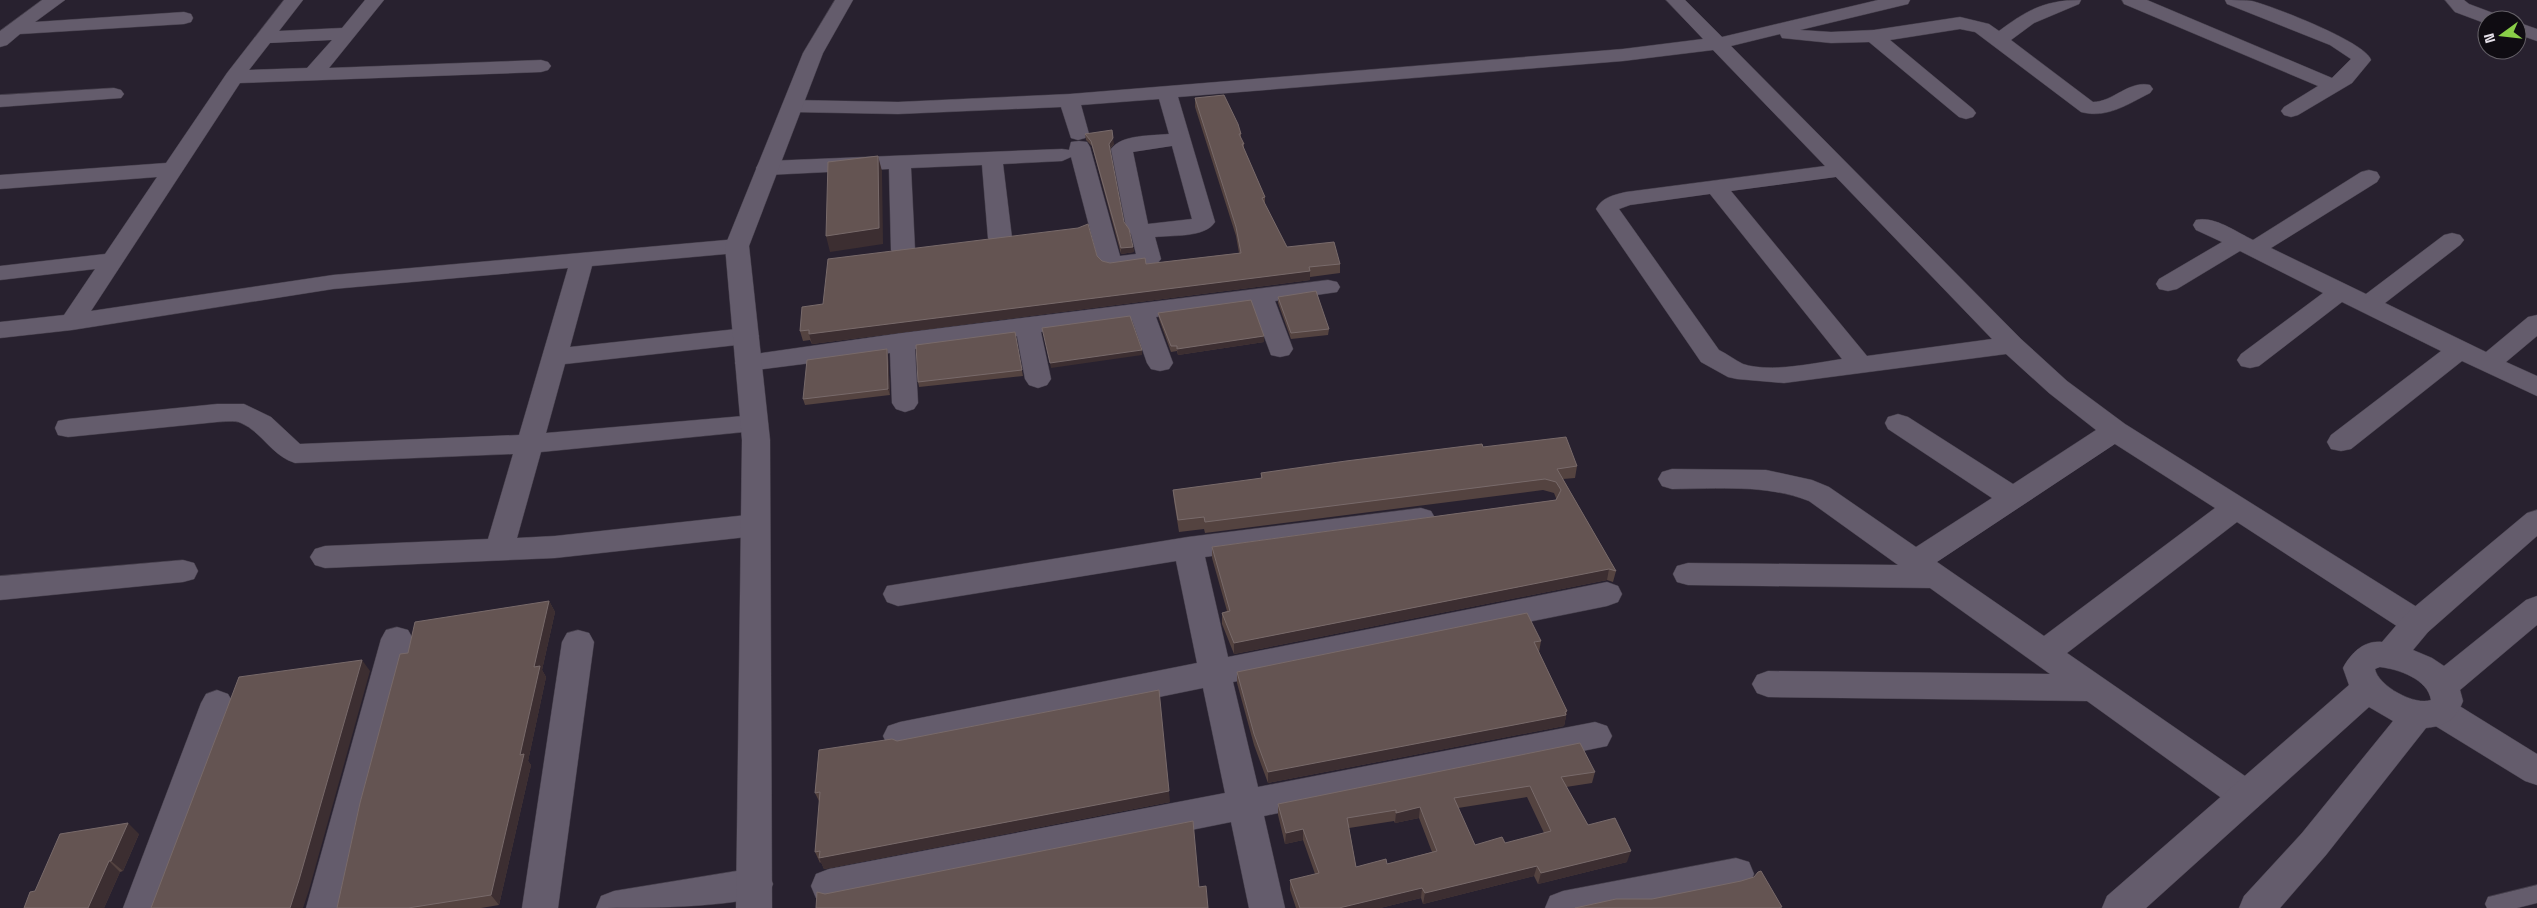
<svg xmlns="http://www.w3.org/2000/svg" width="2537" height="908" viewBox="0 0 2537 908" font-family="'Space Grotesk',sans-serif">
  <style>
    .lines { fill: none; stroke-linecap: round; stroke-linejoin: round }
    .service-casing { stroke: #443e4a; stroke-width: 1 }
    .minor-casing { stroke: #443e4a; stroke-width: 1 }
    .tertiary-casing { stroke: #443e4a; stroke-width: 1 }
    .service { fill: #645c6c; fill-rule: evenodd }
    .minor { fill: #645c6c; fill-rule: evenodd }
    .tertiary { fill: #645c6c; fill-rule: evenodd }
    .wall { fill: #544340; fill-rule: evenodd }
    .shaded-wall { fill: #3c2e31 }
    .building { fill: #645452; stroke: #786a6a; fill-rule: evenodd }
  </style>
  <rect width="100%" height="100%" fill="#28212f"/>
  <g class="lines">
    <g class="service-casing">
      <polygon id="service" points="2537,885 2537,903 2517,908 2487,908 2485,904 2488,897"/>
    </g>
    <g class="minor-casing">
      <g id="minor">
        <polygon points="42,0 65,0 35,22 184,12 191,14 193,18 191,22 184,24 20,34 7,45 0,47 0,31"/>
        <path d="M284 0H303L279 31 342 28 365 0H384L329 68 541 60 548 62 551 66 548 70 541 72 240 83 91 311 333 275 737 239 745 241 749 246 745 251 737 253 592 266 570 347 746 328 755 330 759 336 755 342 746 344 565 364 546 433 755 415 765 418 768 424 765 430 541 452 517 538 555 536 756 514 766 518 770 525 766 532 756 536 555 558 325 568 315 565 310 557 315 549 325 546 488 539 513 454 295 463C272 456 262 432 241 423 234 420 224 422 217 422L68 437 58 435 55 428 58 421 68 419 217 404H244L271 417 300 444 519 435 568 268 333 289 72 330 0 338V322L64 315 95 269 0 280V266L105 254 157 177 0 189V175L166 163 227 73ZM332 40 307 68 249 70 270 43Z"/>
        <path d="M1666 0H1685L1722 37 1878 0H1910L1908 4 1800 30 1831 32 1874 30 1960 17 1989 24 1999 31C2027 10 2045 0 2081 0L2079 4 2034 23 2011 40 2093 102C2113 102 2129 80 2150 85L2153 89 2150 93C2128 104 2107 119 2081 112L1975 32 1960 29 1890 40 1973 109 1976 113 1973 117 1966 119 1959 117 1869 42 1831 43 1782 38 1780 34 1731 46 2021 339 2067 381 2125 424 2428 614 2432 623 2428 632 2417 635 2406 632 2237 522 2067 653 2258 785 2263 796 2258 807 2246 811 2234 807 2087 701 1768 697 1757 693 1752 684 1757 675 1768 671 2050 674 1930 588 1688 585 1677 582 1673 574 1677 566 1688 563 1898 565 1809 501C1766 484 1718 489 1672 489L1662 486 1658 479 1662 472 1672 469 1766 470 1812 480 1829 487 1916 547 1992 498 1888 429 1885 423 1888 417 1898 414 1908 417 2013 484 2096 430 2049 393 2006 354 1784 383 1737 379 1728 377 1701 362 1596 209C1602 197 1614 195 1626 192L1825 166 1713 50 1623 61 1178 97 1215 222C1205 238 1172 235 1155 237L1161 259 1157 264 1111 271 1103 269 1099 264 1071 157 1062 161 1003 164 1012 238 1008 243 1000 245 992 243 988 238 982 165 911 168 915 250 911 255 903 257 895 255 891 250 889 169 767 175 759 173 756 168 759 163 767 161 1062 149 1069 150 1071 142 1079 141 1087 142 1090 147 1120 256 1136 254 1131 234 1126 227 1111 149C1122 134 1152 136 1169 134L1159 99 1081 105 1089 134 1085 138 1078 140 1071 138 1061 107 898 114 792 112 785 110 782 106 785 102 792 100 898 102 1070 94 1623 49 1703 39ZM1172 146 1192 219 1148 224 1133 152ZM1836 177 1992 339 1867 356 1731 191ZM1710 194 1842 359C1815 363 1770 373 1743 364 1735 360 1727 354 1719 350L1619 209 1630 205ZM2115 444 2215 508 2044 636 1937 562Z"/>
        <path d="M2122 0H2147L2332 78 2351 59 2330 45 2227 4 2225 0C2233 0 2244 0 2252 1 2272 6 2366 42 2371 60L2352 83 2298 115 2291 117 2284 115 2281 111 2284 107 2318 86 2124 4Z"/>
        <polygon points="2445,0 2464,0 2469,4 2501,16 2503,20 2487,20 2487,24 2455,12"/>
        <polygon points="2517,22 2537,29 2537,41 2517,34"/>
        <polygon points="114,88 121,90 124,94 121,98 0,107 0,95"/>
        <path d="M2369 170 2377 172 2380 177 2377 182 2271 248 2366 294 2444 235 2452 233 2460 235 2464 240 2460 245 2385 303 2486 352 2528 317 2537 315V336L2506 362 2537 376V396L2462 361 2351 449 2341 451 2331 449 2327 442 2331 435 2441 351 2342 302 2259 366 2250 368 2241 366 2237 360 2241 354 2323 293 2240 251 2177 289 2168 291 2159 289 2156 284 2159 279 2222 242 2196 230 2193 225 2196 220C2215 216 2236 232 2253 240L2361 172Z"/>
        <polygon points="1328,280 1337,282 1340,287 1337,292 1275,301 1293,349 1289,355 1280,357 1271,355 1252,304 1156,317 1173,363 1169,369 1160,371 1151,369 1147,363 1132,320 1041,332 1051,379 1047,385 1038,388 1029,385 1025,379 1017,336 915,349 918,403 914,409 905,412 896,409 892,403 890,353 748,371 739,369 735,363 739,357 748,355 902,333"/>
        <polygon points="1421,508 1431,511 1435,518 1431,525 1205,557 1228,657 1607,582 1618,586 1622,594 1618,602 1607,606 1233,682 1258,787 1595,722 1607,726 1612,736 1607,746 1264,816 1285,908 1249,908 1231,822 829,903 816,898 811,886 816,874 829,869 1225,793 1203,688 900,750 888,746 883,736 888,726 900,722 1197,663 1176,561 898,606 887,602 883,594 887,586 1188,537"/>
        <polygon points="183,560 194,563 198,571 194,579 183,582 0,600 0,576"/>
        <polygon points="397,627 408,630 413,639 342,908 306,908 381,639 386,630"/>
        <polygon points="578,630 589,633 594,642 558,908 522,908 562,642 567,633"/>
        <polygon points="217,690 228,694 233,703 159,908 123,908 201,703 206,694"/>
        <polygon points="2441,699 2453,702 2537,754 2537,785 2525,781 2429,722 2425,712 2429,702"/>
        <polygon points="1736,858 1749,862 1754,874 1749,886 1736,890 1648,908 1545,908 1550,896 1563,891"/>
        <path d="M755 868 768 872 773 884 768 896C714 908 652 908 596 908L601 896 614 891Z"/>
      </g>
    </g>
    <g class="tertiary-casing">
      <g id="tertiary">
        <polygon points="835,0 853,0 823,53 749,246 770,440 772,908 736,908 742,440 725,246 803,53"/>
        <path d="M2537 510V536L2428 632 2413 650 2432 658 2444 666 2526 600 2537 596V625L2460 690 2463 701C2456 720 2445 726 2426 728L2326 855 2280 908H2239L2244 896 2302 833 2393 721 2369 707 2146 908H2102L2107 896 2349 685 2343 668C2351 653 2364 640 2382 642L2406 614 2527 513ZM2380 667C2398 669 2428 679 2431 700 2415 706 2378 686 2375 669Z"/>
      </g>
    </g>
    <use href="#service" class="service"/>
    <use href="#minor" class="minor"/>
    <use href="#tertiary" class="tertiary"/>
  </g>
  <g class="wall">
    <polygon points="1195,98 1241,134 1241,138 1244,144 1244,149 1265,197 1265,204 1287,247 1340,264 1340,273 1310,277 1310,280 812,344 810,340 803,341 800,331 823,304 1097,256 1102,261 1110,263 1146,264 1239,253 1236,236 1195,107"/>
    <polygon points="1085,134 1114,144 1110,149 1124,222 1133,247 1134,252 1121,254 1092,146 1086,140"/>
    <polygon points="1278,297 1329,329 1328,335 1291,339 1278,303"/>
    <polygon points="1158,313 1264,336 1264,342 1178,355 1177,351 1171,352 1159,319"/>
    <polygon points="1015,332 1023,376 919,387 918,382"/>
    <polygon points="887,349 888,355 890,395 805,405 803,399"/>
    <polygon points="1483,447 1577,466 1575,478 1563,479 1616,571 1613,582 1607,580 1234,654 1222,624 1222,613 1227,611 1212,558 1212,547 1556,500 1556,498 1554,493 1543,490 1205,533 1204,529 1179,532 1174,501 1173,490 1261,479 1261,473"/>
    <polygon points="549,601 555,612 542,670 546,677 528,761 531,765 499,905 481,908 337,908 408,653"/>
    <polygon points="1541,641 1539,652 1567,711 1564,726 1268,783 1254,745 1237,683 1237,672"/>
    <polygon points="819,750 1170,802 824,869 821,862 820,863 815,852 820,803 815,793"/>
    <path d="M1595 772 1592 783 1566 787 1588 825 1627 862 1538 884 1534 876 1423 904 1421 898 1380 908H1296L1290 890V880L1315 874 1303 840 1285 844 1278 815V804ZM1527 797 1544 833 1505 843 1475 845 1458 808ZM1419 818 1432 852 1387 864 1356 867 1349 828 1394 821 1395 823Z"/>
    <polygon points="139,834 123,871 120,872 104,908 24,908 35,891"/>
  </g>
  <g class="shaded-wall">
    <polygon points="1113,138 1114,144 1109,149 1109,144"/>
    <polygon points="878,156 882,171 883,244 830,252 826,236"/>
    <polygon points="1133,247 1134,252 1121,254 1121,248"/>
    <polygon points="1310,271 1310,280 812,344 809,334"/>
    <polygon points="1264,336 1264,342 1178,355 1177,349"/>
    <polygon points="887,349 888,355 890,395 888,389"/>
    <polygon points="1142,350 1142,355 1051,368 1050,363"/>
    <polygon points="1609,569 1607,580 1234,654 1234,643"/>
    <polygon points="549,601 555,612 542,670 546,677 528,761 531,765 499,905 491,895 520,755 534,667"/>
    <polygon points="362,660 370,671 309,890 303,908 290,908"/>
    <polygon points="1567,711 1564,726 1268,783 1268,772"/>
    <polygon points="1169,791 1170,802 824,869 819,858"/>
    <polygon points="1420,807 1419,818 1395,823 1396,813"/>
    <polygon points="128,823 139,834 123,871 111,861"/>
    <polygon points="1303,829 1303,840 1285,844 1286,833"/>
    <polygon points="1631,851 1627,862 1538,884 1541,873"/>
    <polygon points="109,861 120,872 104,908 88,908"/>
    <polygon points="1537,866 1534,876 1423,904 1425,893"/>
    <polygon points="1422,888 1421,898 1380,908 1339,908"/>
  </g>
  <g class="building">
    <polygon points="1224,95 1238,124 1241,134 1239,134 1244,144 1242,144 1265,197 1262,198 1287,247 1334,242 1340,264 1309,267 1310,271 809,334 809,330 800,331 802,307 823,304 828,259 1078,228 1088,224 1097,256 1102,261 1110,263 1145,258 1146,264 1241,253 1236,227 1195,98"/>
    <polygon points="1112,130 1113,138 1109,144 1124,222 1129,229 1133,247 1121,248 1091,141 1085,134"/>
    <polygon points="878,156 879,228 826,236 828,162"/>
    <polygon points="1316,291 1329,329 1291,333 1278,297"/>
    <polygon points="1251,300 1264,336 1177,349 1177,346 1171,346 1158,313"/>
    <polygon points="1130,316 1142,350 1050,363 1042,328"/>
    <polygon points="1015,332 1022,370 918,382 916,345"/>
    <polygon points="887,349 888,389 803,399 807,360"/>
    <polygon points="1566,437 1577,466 1557,469 1616,571 1609,569 1234,643 1222,613 1230,611 1212,547 1556,500 1561,490 1556,482 1545,479 1205,522 1204,517 1178,520 1173,490 1262,478 1261,473 1346,461 1482,444 1483,447"/>
    <polygon points="549,601 534,667 540,666 520,755 524,754 491,895 408,908 337,908 360,803 400,654 408,653 415,622"/>
    <polygon points="1527,613 1541,641 1534,642 1567,711 1565,712 1566,715 1268,772 1254,734 1237,672"/>
    <polygon points="362,660 299,880 290,908 151,908 239,677"/>
    <polygon points="1159,690 1169,791 819,858 820,851 815,852 820,792 815,793 819,750 892,739 897,741"/>
    <path d="M1580 743 1595 772 1561 777 1588 825 1615 818 1631 851 1541 873 1537 866 1425 893 1422 888 1339 908H1300L1290 880 1319 873 1303 829 1286 833 1278 804ZM1530 786 1551 831 1505 843 1502 837 1475 845 1454 798ZM1420 807 1437 851 1387 864 1386 859 1356 867 1347 818 1396 810V813Z"/>
    <polygon points="1193,821 1199,887 1206,886 1208,908 816,908 817,892 825,894"/>
    <polygon points="128,823 111,861 109,861 88,908 24,908 30,892 35,891 60,834"/>
    <polygon points="1761,871 1782,907 1778,908 1575,908 1616,899 1652,899 1741,881 1754,877 1758,872"/>
  </g>
  <g transform="translate(2502 35) rotate(255)"><circle r="24" fill="#0f0c12" stroke="#656168"/>
  <path d="M0-4L9 19L0 12L-9 19Z" fill="#89ce48"/>
  <text y="-8" font-size="14" font-weight="bold" text-anchor="middle" fill="#e6e1ea">N</text>
  </g>
</svg>
